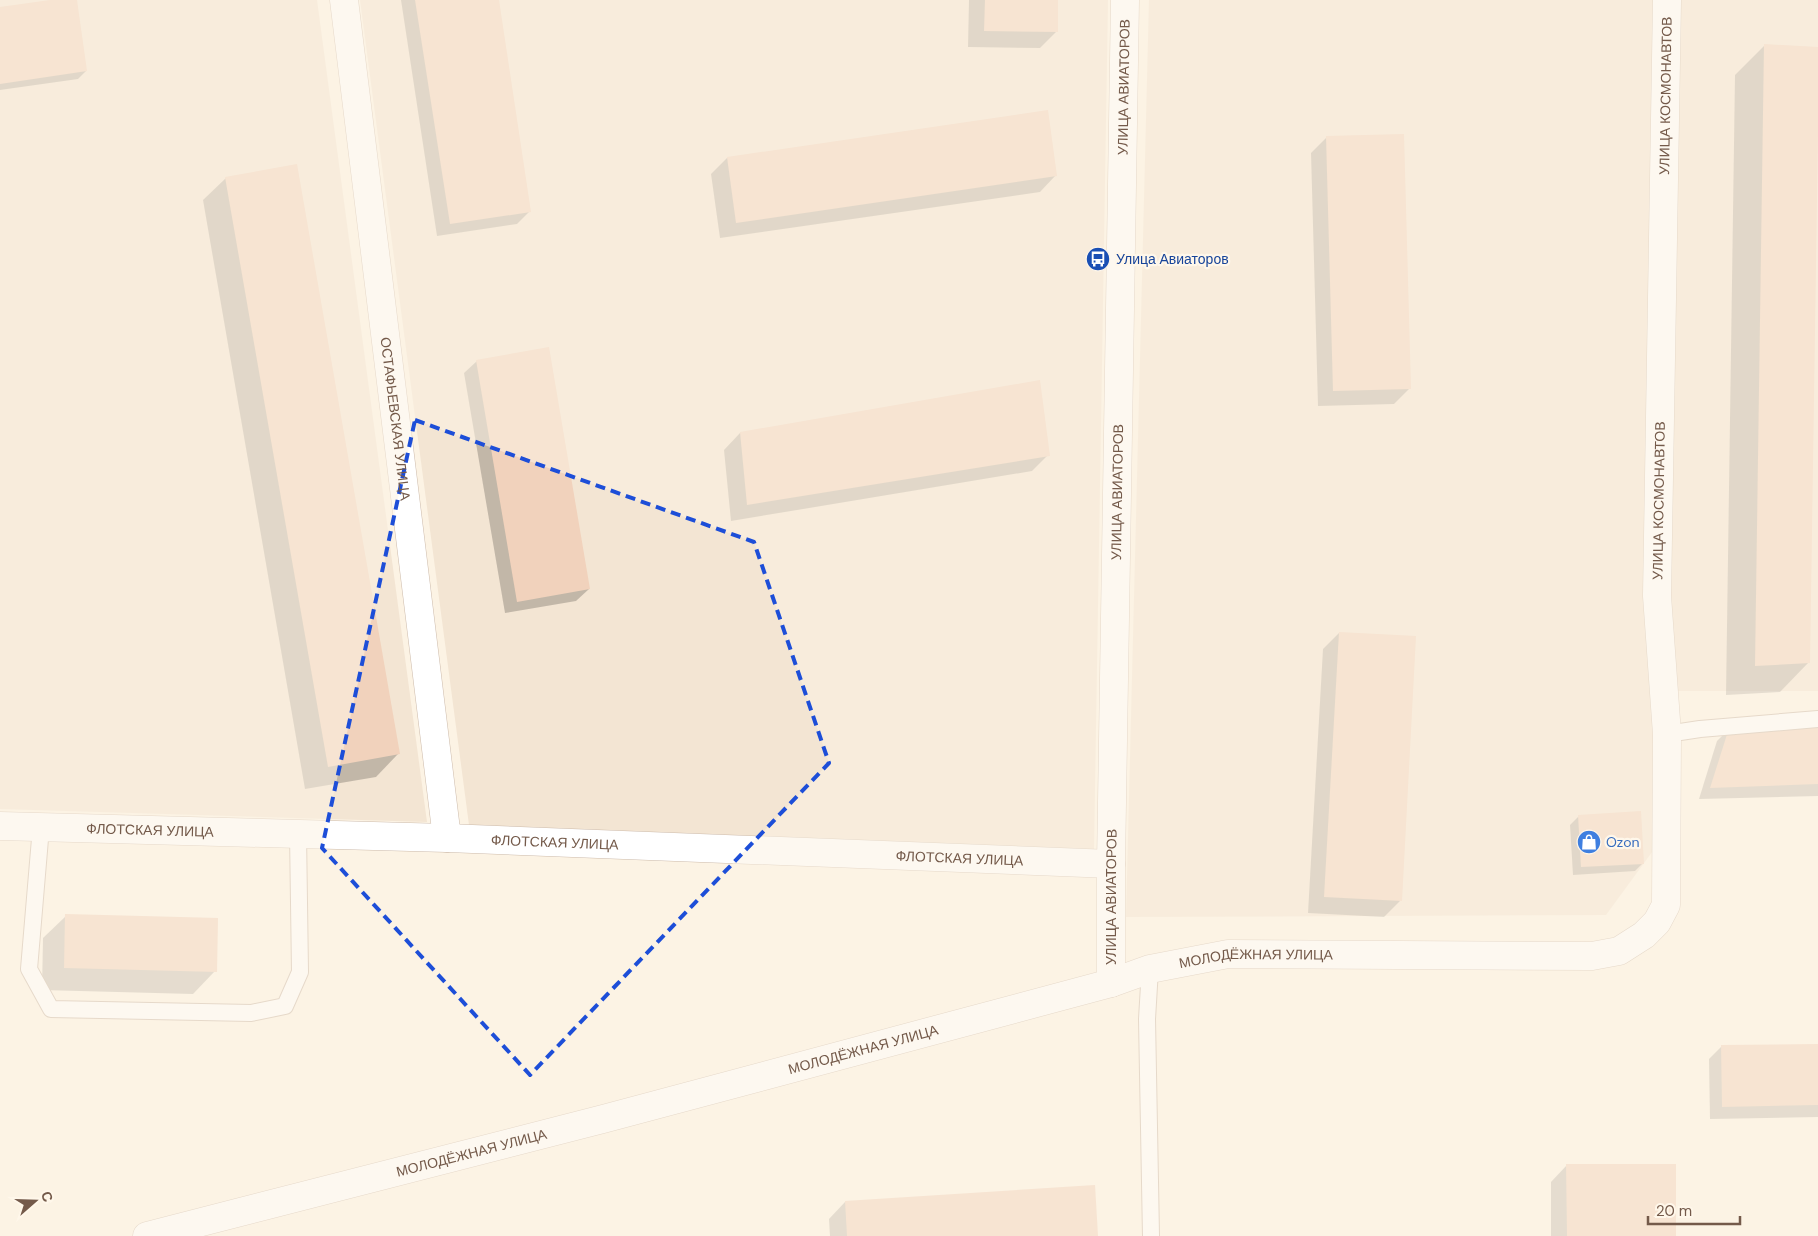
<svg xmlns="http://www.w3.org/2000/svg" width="1818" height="1236" viewBox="0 0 1818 1236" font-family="'DM Sans',sans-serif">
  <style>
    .residential { fill: #f3e5d3 }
    .shadow { fill: #0003 }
    .building { fill: #f1d2bc }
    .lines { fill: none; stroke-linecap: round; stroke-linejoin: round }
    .lane-casing { stroke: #cdbbab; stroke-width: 18 }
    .street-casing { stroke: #cdbbab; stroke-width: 29 }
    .lane { stroke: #fff; stroke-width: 16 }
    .street { stroke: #fff; stroke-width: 28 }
    .marked { fill: none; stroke: #1d4ed8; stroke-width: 4; stroke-dasharray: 10 6; stroke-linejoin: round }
    .labels { text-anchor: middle; stroke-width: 4.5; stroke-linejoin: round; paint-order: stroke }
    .street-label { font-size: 14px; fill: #745a4a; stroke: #fff7ea }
    .transit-label { font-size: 14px; fill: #164399; stroke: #fff7ea; text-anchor: start }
    .shop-label { font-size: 14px; fill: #366cbe; stroke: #fff7ea; text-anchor: start }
  </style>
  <rect width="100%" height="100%" fill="#fcf3e4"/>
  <g class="residential">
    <polygon points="0,0 317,0 427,822 0,809"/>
    <polygon points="360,0 1108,0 1094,849 469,825"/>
    <polygon points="1149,0 1818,0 1818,691 1663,691 1655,848 1606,915 1126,917"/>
  </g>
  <g class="shadow">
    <polygon points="59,0 76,0 86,71 78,79 0,90 0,8"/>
    <polygon points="401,0 498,0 530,211 517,224 437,236"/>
    <polygon points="969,0 1057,0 1056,32 1040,48 968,47"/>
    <polygon points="1764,46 1809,662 1780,692 1726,695 1735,75"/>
    <polygon points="1047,111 1056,175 1040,192 720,238 711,174 727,158"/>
    <polygon points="1327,137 1410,388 1394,404 1318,406 1311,153"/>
    <polygon points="226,178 398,754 376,777 305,789 203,200"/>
    <polygon points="477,361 589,589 576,601 505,613 464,373"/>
    <polygon points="1039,381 1048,455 1032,471 731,521 724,450 740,433"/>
    <polygon points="1339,633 1400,901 1384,917 1308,913 1323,649"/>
    <polygon points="1818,726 1818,796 1699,799 1717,741 1729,729"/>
    <polygon points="1579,816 1643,863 1635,871 1573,875 1570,825"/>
    <polygon points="66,916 215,971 193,994 42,990 43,938"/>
    <polygon points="1818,1045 1818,1117 1710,1119 1709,1059 1721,1047"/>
    <polygon points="1567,1165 1675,1236 1551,1236 1551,1182"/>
    <polygon points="845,1202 1097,1236 830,1236 829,1219"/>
  </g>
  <g class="building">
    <polygon points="50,0 77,0 87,71 0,84 0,7"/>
    <polygon points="415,0 499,0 531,212 450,224"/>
    <polygon points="985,0 1058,0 1058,32 984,31"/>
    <polygon points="1764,44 1818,47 1818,131 1810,663 1755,666"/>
    <polygon points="1048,110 1057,176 736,223 727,157"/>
    <polygon points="1404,134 1411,389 1333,391 1326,136"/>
    <polygon points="297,164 400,754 328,767 225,177"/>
    <polygon points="549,347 590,589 517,602 476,360"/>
    <polygon points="1040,380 1050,456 747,505 740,432"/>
    <polygon points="1339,632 1416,636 1402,901 1324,897"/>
    <polygon points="1818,725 1818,784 1710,788 1729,728"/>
    <polygon points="1641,811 1644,864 1581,867 1578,815"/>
    <polygon points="65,914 218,918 217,972 64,968"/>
    <polygon points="1818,1044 1818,1105 1722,1107 1721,1045"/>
    <polygon points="1566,1164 1676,1164 1676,1236 1567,1236"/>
    <polygon points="1095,1185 1098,1236 847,1236 845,1201"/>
  </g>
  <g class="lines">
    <g class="lane-casing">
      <g id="lane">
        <polyline points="1667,734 1700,729 1818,719"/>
        <polyline points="41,827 29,969 51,1009 251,1013 285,1006 300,972 298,833"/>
        <polyline points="1150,969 1147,1019 1151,1236"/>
      </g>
    </g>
    <g class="street-casing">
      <g id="street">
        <path id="s1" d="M344 0 447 838"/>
        <path id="s2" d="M0 826 447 838 1111 864"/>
        <path id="s3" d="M1111 983V864L1125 0"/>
        <path id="s4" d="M147 1236 603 1119 1111 983 1150 969 1228 954 1592 956 1619 951 1644 935 1657 922 1666 905 1667 734 1657 596 1667 0"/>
      </g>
    </g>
    <use href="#lane" class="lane"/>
    <use href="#street" class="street"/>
  </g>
  <path d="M0 0H1818V1236H0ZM415 420 754 542 829 763 530 1075 322 848Z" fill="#fcf3e4" fill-opacity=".55" fill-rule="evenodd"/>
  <path class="marked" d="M415 420 754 542 829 763 530 1075 322 848Z"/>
  <defs>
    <g id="bus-disc" transform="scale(1.25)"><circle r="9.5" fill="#1a4fb4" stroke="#fff7ea"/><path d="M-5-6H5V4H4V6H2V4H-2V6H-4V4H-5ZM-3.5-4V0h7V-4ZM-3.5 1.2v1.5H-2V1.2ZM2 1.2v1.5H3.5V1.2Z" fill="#fff"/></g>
    <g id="shop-disc" transform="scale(1.25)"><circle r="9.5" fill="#3f7fe0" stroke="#fff7ea"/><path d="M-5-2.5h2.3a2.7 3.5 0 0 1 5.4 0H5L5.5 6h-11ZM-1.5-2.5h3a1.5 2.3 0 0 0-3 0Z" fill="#fff"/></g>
  </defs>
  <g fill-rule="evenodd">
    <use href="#bus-disc" x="1098" y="259"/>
    <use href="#shop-disc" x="1589" y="842"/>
  </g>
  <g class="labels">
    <g class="street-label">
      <text dy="5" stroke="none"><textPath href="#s3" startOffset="896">УЛИЦА АВИАТОРОВ</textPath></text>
      <text dy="5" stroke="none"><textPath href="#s4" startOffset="2386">УЛИЦА КОСМОНАВТОВ</textPath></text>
      <text dy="5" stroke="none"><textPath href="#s1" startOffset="422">ОСТАФЬЕВСКАЯ УЛИЦА</textPath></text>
      <text dy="5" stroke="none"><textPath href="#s3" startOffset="491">УЛИЦА АВИАТОРОВ</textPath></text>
      <text dy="5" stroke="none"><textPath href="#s4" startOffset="1981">УЛИЦА КОСМОНАВТОВ</textPath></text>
      <text dy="5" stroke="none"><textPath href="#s2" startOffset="150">ФЛОТСКАЯ УЛИЦА</textPath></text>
      <text dy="5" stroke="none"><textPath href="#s2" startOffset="555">ФЛОТСКАЯ УЛИЦА</textPath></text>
      <text dy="5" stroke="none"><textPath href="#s2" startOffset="960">ФЛОТСКАЯ УЛИЦА</textPath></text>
      <text dy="5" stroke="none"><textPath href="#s3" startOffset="86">УЛИЦА АВИАТОРОВ</textPath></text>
      <text dy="5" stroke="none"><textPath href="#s4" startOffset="1145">МОЛОДЁЖНАЯ УЛИЦА</textPath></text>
      <text dy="5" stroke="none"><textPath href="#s4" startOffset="740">МОЛОДЁЖНАЯ УЛИЦА</textPath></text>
      <text dy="5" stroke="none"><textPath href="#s4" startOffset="335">МОЛОДЁЖНАЯ УЛИЦА</textPath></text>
    </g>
    <g class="transit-label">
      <text x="1116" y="264">Улица Авиаторов</text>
    </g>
    <g class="shop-label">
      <text x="1606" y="847">Ozon</text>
    </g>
  </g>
  <g transform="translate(35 1201) rotate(70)" stroke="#fff7ea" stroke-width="4" paint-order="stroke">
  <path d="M0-4L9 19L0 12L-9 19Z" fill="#745a4a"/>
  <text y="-8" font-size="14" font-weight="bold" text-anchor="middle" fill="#745a4a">С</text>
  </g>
  <path d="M1648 1216v8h92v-8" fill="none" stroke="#745a4a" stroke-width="2.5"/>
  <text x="1656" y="1216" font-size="15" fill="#745a4a" stroke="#fff7ea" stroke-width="4" paint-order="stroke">20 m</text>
</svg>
